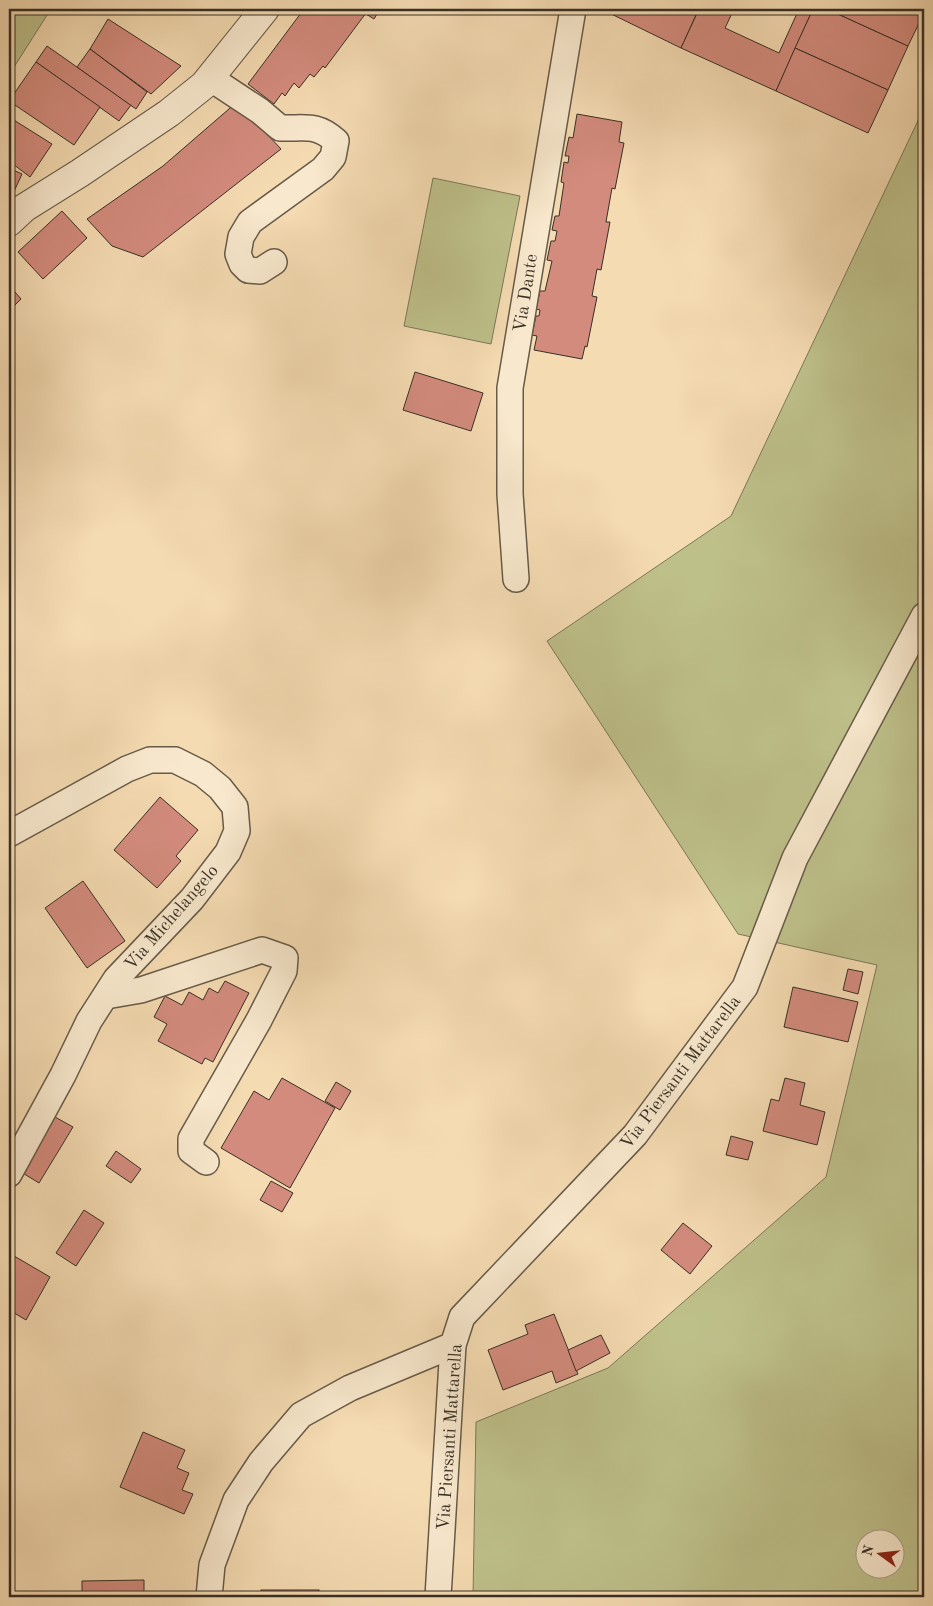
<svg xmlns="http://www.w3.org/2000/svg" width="933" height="1606" viewBox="0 0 933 1606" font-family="'Old Standard TT',serif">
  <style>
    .green { fill: #bec08a; stroke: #7b7858; fill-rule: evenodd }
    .building { fill: #d38b7d; stroke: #383026 }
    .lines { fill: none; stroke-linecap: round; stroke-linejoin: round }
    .minor-casing { stroke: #675b49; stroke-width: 28 }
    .tertiary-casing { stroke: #675b49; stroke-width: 30 }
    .minor { stroke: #f8e8cd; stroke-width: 25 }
    .tertiary { stroke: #f8e8cd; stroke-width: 28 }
    .labels { text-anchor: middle; stroke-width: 4.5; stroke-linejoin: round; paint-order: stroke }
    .street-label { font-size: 18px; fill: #383026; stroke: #f8e8cd }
  </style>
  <rect width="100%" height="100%" fill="#f5dbb2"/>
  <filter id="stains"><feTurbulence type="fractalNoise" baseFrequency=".004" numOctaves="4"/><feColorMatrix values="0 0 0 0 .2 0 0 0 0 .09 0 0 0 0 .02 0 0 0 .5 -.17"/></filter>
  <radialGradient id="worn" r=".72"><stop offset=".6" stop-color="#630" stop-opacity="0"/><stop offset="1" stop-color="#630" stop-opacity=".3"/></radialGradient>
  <g class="green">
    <polygon points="9,9 51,9 14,67 9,65"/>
    <path d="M924 108V1597H473L476 1422 608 1368 826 1177 877 965 738 934 547 641 731 516ZM866 1538H896V1568H866Z"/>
    <polygon points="433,178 520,196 491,344 404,326"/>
  </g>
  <g class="building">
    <polygon points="304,9 358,9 366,13 325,68 323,66 314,77 310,74 299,88 294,83 285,96 282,93 274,104 248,84"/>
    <polygon points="358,9 380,9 374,19"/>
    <polygon points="601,9 683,9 696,15 681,48"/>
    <polygon points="699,9 734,9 725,28 779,53 799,9 813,9 776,91 681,48"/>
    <polygon points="813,9 827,9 908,46 888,90 795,48"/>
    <polygon points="827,9 905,9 922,17 908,46"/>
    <polygon points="108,19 181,66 151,94 90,49"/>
    <polygon points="47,46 131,105 119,121 36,62"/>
    <polygon points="795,48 888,90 868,133 776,91"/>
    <polygon points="90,49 147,92 136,109 77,67"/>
    <polygon points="36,62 100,107 74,145 9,101"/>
    <polygon points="237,102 281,149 143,257 112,246 87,219 163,166"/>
    <polygon points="577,114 622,122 619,142 624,143 615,189 612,188 606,222 610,222 601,270 597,269 592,296 597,297 587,347 585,346 582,359 534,350 537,336 532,335 536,316 539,316 540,310 536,309 540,291 545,291 552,261 547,260 551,241 555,241 557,231 552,230 555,216 559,216 564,183 561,182 564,162 568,163 569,156 565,156 569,137 573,138"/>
    <polygon points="9,117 52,144 30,177 9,161"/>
    <polygon points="9,168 22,174 11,198 9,196"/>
    <polygon points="62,211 87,238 43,279 18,252"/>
    <polygon points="9,285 21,299 9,311"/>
    <polygon points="415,372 483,393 471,431 403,410"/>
    <polygon points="160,797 198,830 176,856 181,861 157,888 114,850"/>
    <polygon points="83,881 125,941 87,968 45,908"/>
    <polygon points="848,969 863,972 858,994 843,990"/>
    <polygon points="225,981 249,993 213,1062 205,1058 202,1064 158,1041 167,1024 154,1017 165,996 182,1005 189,992 203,1000 209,988 218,993"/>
    <polygon points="793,987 858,1002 848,1042 784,1027"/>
    <polygon points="282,1078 335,1108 290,1188 221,1148 254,1091 269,1100"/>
    <polygon points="785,1078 805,1083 800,1105 825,1112 817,1145 763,1131 771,1099 779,1101"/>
    <polygon points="336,1082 351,1091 340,1110 325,1101"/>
    <polygon points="55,1117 73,1127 39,1183 21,1172"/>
    <polygon points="731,1136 753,1142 748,1160 726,1155"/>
    <polygon points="116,1151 141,1169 131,1183 106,1166"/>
    <polygon points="271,1181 293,1193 282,1212 260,1200"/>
    <polygon points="84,1210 104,1223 76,1266 56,1253"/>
    <polygon points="683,1223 712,1246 690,1274 661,1250"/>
    <polygon points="9,1253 50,1277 26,1320 9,1310"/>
    <polygon points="554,1314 578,1374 556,1383 552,1371 503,1390 488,1350 528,1334 525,1325"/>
    <polygon points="601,1335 610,1353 576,1371 568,1350"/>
    <polygon points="143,1432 185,1450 177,1468 189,1473 182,1490 193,1494 184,1514 120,1487"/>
    <polygon points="144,1580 144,1597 82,1597 82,1581"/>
    <rect x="261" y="1590" width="58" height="7"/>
  </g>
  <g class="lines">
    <g class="minor-casing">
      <g id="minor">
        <path d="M210 78 260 111 280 128C305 129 316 123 336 141L333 157 323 169 250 222 241 237 238 254 242 264 248 270 260 271 274 262"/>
        <polyline points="516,579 510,494 510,388 573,9"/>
        <polyline points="9,834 127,769 150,760 175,760 203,774 220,788 235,807 237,831 228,852 192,899 116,979 89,1021 63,1075 9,1174"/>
        <polyline points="106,996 141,990 262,950 285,958 284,971 259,1020 191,1139 191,1151 206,1162"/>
        <polyline points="209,1597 212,1565 236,1500 261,1462 301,1415 350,1388 453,1345"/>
        <polyline points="438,1597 453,1345 462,1317 635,1135 745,987 795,858 924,616"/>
      </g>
    </g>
    <g class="tertiary-casing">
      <polyline id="tertiary" points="9,222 24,208 80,173 169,113 204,85 265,9"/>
    </g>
    <use href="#minor" class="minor"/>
    <use href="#tertiary" class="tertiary"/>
  </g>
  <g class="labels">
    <g class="street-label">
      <text transform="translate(525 293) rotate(-81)" y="6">Via Dante</text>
      <text transform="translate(171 917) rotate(-49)" y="6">Via Michelangelo</text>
      <text transform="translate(680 1072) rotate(-53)" y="6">Via Piersanti Mattarella</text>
      <text transform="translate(449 1437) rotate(-86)" y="6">Via Piersanti Mattarella</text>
    </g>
  </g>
  <rect width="933" height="1606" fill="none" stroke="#f5dbb2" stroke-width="30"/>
  <rect x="10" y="10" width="913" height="1586" fill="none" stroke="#383026" stroke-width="2.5"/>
  <rect x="15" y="15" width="903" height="1576" fill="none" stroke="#383026"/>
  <g transform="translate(880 1554) rotate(285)"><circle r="24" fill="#f8e8cd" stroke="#ab9e8a"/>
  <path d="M0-4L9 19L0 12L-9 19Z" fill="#8f2418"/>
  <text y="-8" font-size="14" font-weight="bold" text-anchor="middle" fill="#383026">N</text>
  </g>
  <rect width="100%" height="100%" filter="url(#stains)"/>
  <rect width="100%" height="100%" fill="url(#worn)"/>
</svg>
